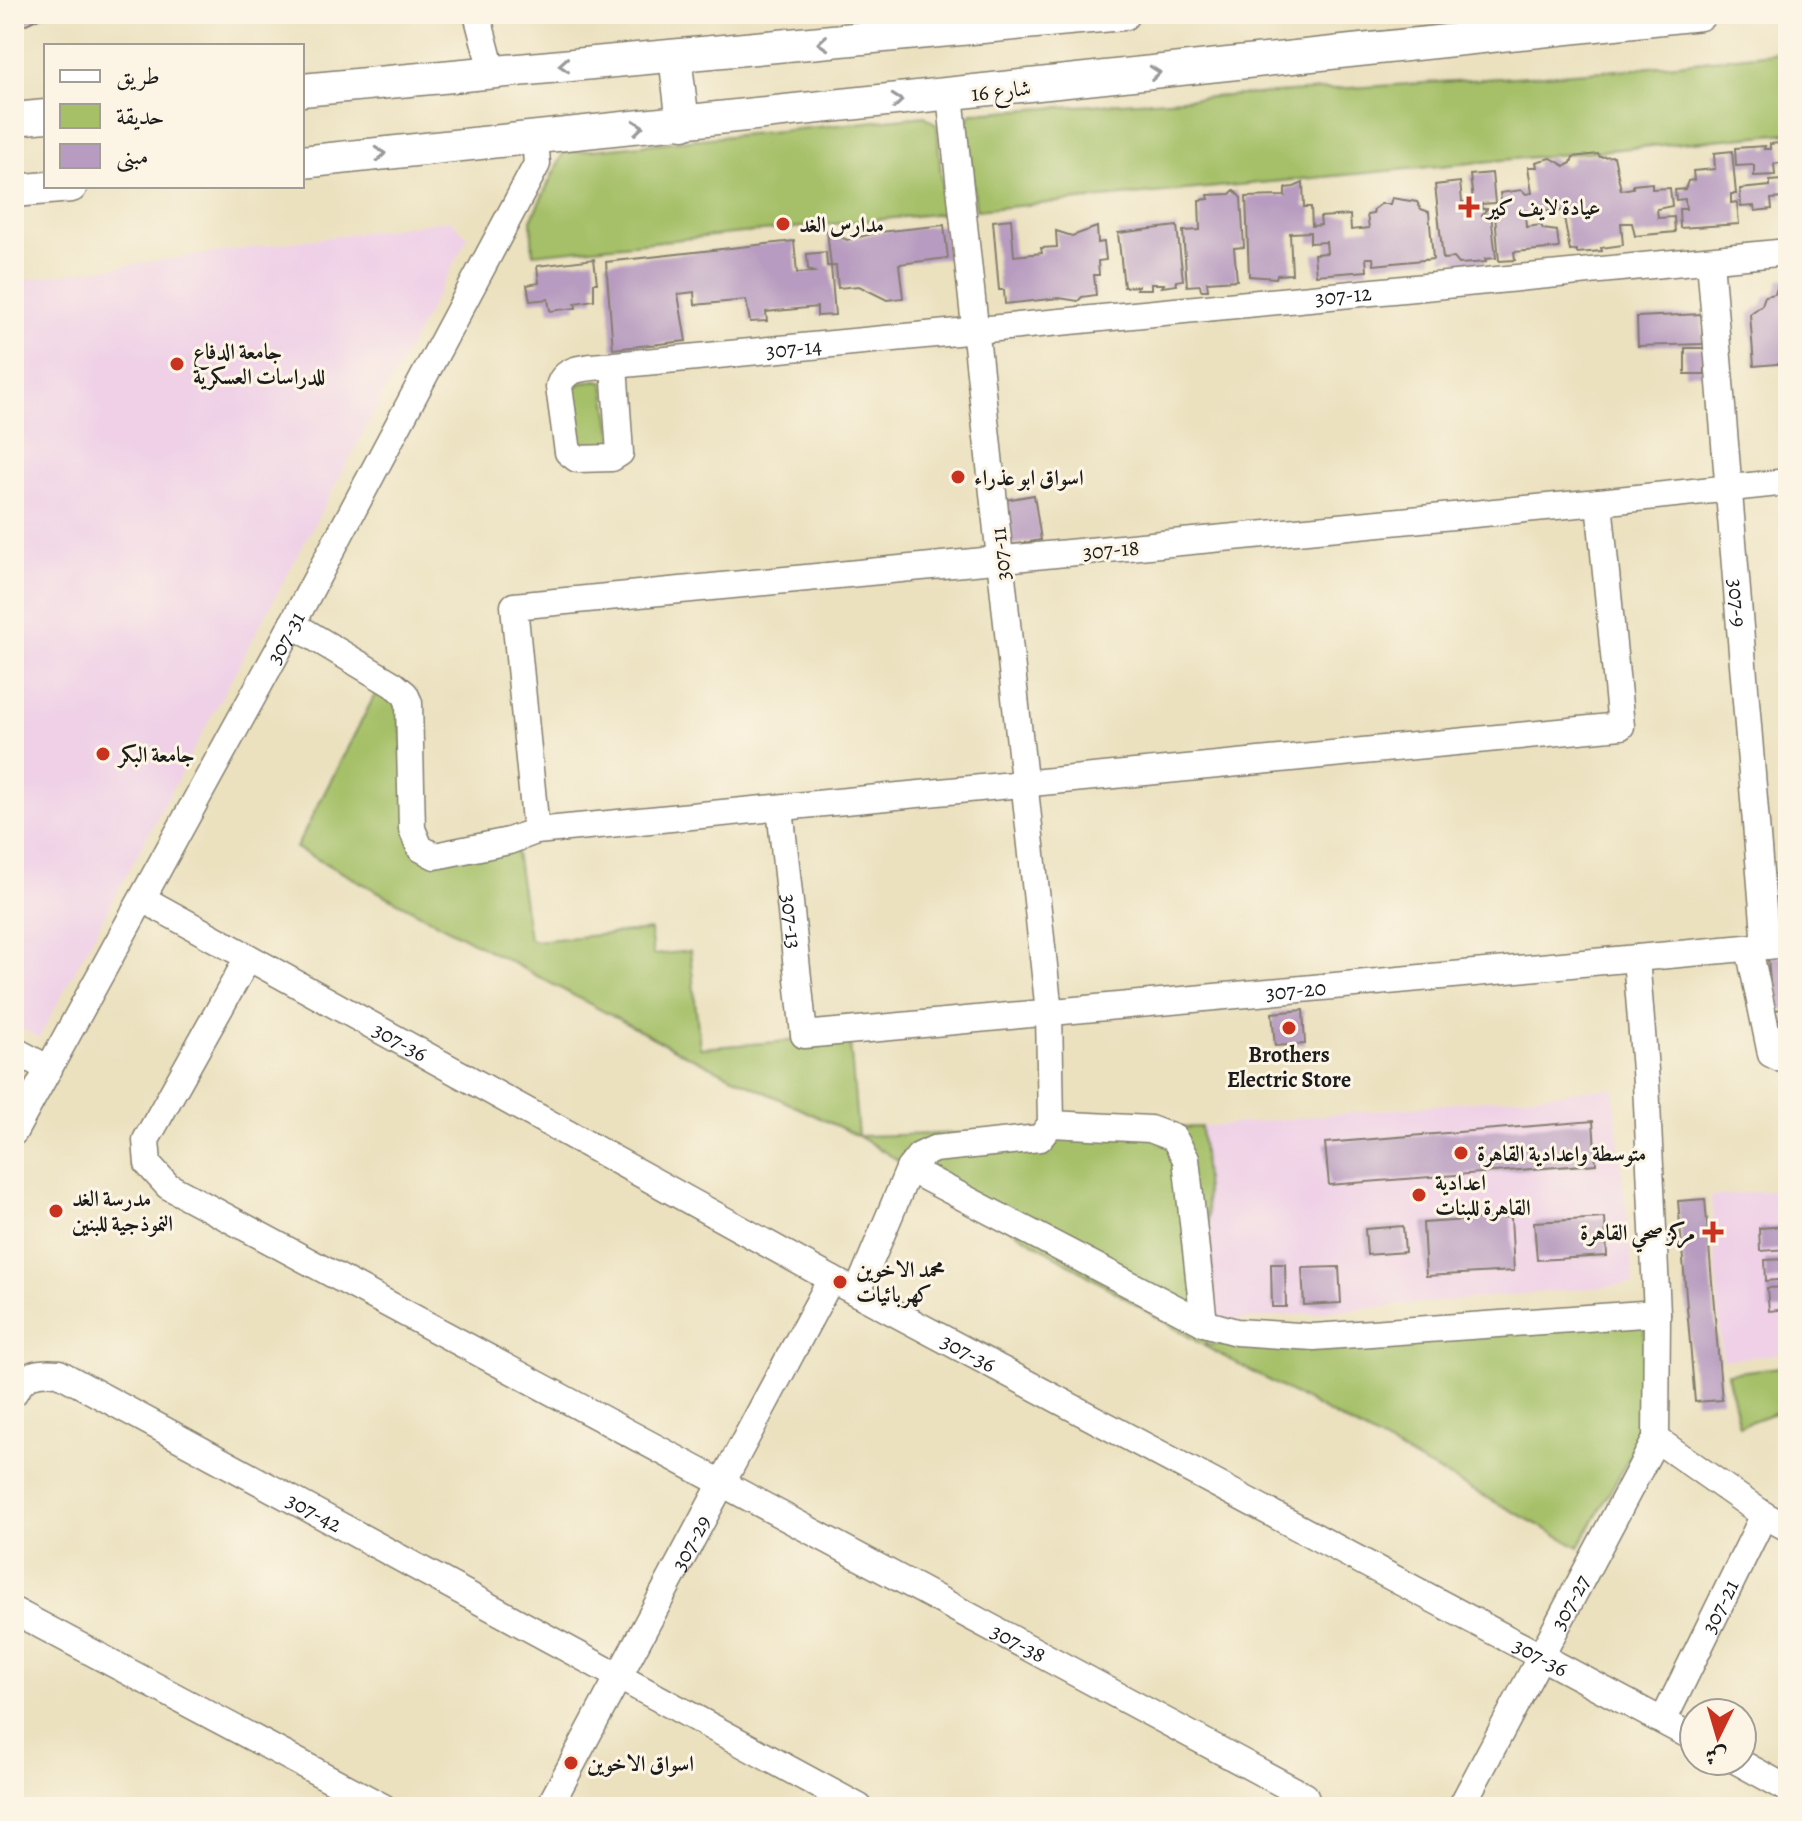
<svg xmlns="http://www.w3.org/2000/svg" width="1802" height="1821" viewBox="0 0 1802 1821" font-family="Alegreya,Amiri,serif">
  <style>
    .built { fill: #efd0e7 }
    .green { fill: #a5c067; stroke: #606e42; stroke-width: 2 }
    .building { fill: #b79bc0 }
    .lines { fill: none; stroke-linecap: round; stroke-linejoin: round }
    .minor-casing { stroke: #847e6e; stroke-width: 29 }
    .major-casing { stroke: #847e6e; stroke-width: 35 }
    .minor { stroke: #fff; stroke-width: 26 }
    .major { stroke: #fff; stroke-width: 32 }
    .oneway { stroke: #999 }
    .poi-dot { fill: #c8321e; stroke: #fcf5e5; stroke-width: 3 }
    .labels { text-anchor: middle; stroke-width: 6; stroke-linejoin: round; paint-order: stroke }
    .street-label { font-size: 22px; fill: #1c1c1c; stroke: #fcf5e5 }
    .poi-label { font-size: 22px; font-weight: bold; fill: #1c1c1c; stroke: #fcf5e5; text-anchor: start }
  </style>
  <rect width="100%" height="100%" fill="#fcf5e5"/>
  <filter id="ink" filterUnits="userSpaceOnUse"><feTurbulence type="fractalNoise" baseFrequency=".0125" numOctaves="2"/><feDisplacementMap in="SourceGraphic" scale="16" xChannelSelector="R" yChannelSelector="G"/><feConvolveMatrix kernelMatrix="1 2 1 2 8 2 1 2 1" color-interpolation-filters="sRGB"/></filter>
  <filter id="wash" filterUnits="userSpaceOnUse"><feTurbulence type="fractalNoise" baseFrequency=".006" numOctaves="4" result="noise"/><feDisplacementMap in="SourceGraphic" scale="32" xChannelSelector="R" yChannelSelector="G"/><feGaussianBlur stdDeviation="1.8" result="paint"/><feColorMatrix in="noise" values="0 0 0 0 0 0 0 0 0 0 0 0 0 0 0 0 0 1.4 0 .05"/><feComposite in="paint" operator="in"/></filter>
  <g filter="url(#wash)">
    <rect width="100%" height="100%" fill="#ebe1bf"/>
    <g class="built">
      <polygon points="450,220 468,237 39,1038 14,1025 14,281"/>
      <polygon points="1613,1088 1634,1284 1216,1322 1201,1127"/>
      <polygon points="1788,1188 1788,1353 1722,1360 1711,1197"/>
    </g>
    <g class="green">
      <polygon points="1788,51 1788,133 976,210 966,122 972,113 1633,69"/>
      <polygon points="925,116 937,125 944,213 533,254 531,220 563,153"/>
      <polygon points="598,381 604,383 614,444 579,451 570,395 580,383"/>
      <polygon points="383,679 394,685 420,848 514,839 529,938 535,941 650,930 653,955 690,951 700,1048 790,1041 804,1035 849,1030 858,1136 1201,1127 1216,1322 1205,1345 1645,1321 1640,1438 1579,1547 1204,1346 858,1136 678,1051 296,848"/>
      <polygon points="1788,1366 1788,1408 1739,1426 1727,1373"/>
    </g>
    <g id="blocks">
      <g class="building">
        <polygon points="14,14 47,14 14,30"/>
        <polygon points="1780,143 1782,163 1774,164 1775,175 1754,176 1754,165 1736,166 1735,148 1765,146 1764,149 1770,149 1770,144"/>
        <polygon points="1732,151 1736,194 1731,194 1731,203 1737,202 1739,224 1680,228 1679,209 1686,209 1685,199 1676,200 1675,190 1685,189 1688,181 1694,180 1693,171 1715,169 1714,153"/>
        <polygon points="1598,154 1600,157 1614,156 1621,190 1633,188 1633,185 1652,183 1652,189 1670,188 1672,206 1657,209 1658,218 1674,217 1675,232 1635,236 1632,223 1621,223 1623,245 1601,248 1602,251 1577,253 1577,250 1570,251 1563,211 1525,211 1526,227 1541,225 1543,229 1557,231 1559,248 1514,252 1515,260 1499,261 1495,215 1503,214 1500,193 1522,190 1526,194 1532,193 1528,167 1537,167 1536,162 1539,161 1551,158 1565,166 1571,163 1573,157"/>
        <polygon points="1492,173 1495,203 1481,204 1482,209 1487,209 1482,215 1491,214 1496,258 1485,259 1486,262 1459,264 1454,258 1443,259 1435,185 1460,182 1462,202 1473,201 1470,175"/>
        <polygon points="1781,180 1783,198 1771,199 1772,209 1755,211 1754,206 1741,207 1740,189 1770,186 1770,181"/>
        <polygon points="1303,183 1304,207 1311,207 1312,226 1321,225 1320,217 1350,215 1351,230 1369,228 1367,215 1373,214 1374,209 1381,204 1390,204 1392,198 1417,202 1421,209 1429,212 1433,259 1374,265 1373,258 1366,258 1367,271 1316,275 1314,254 1327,253 1326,242 1310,243 1310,232 1290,233 1292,274 1277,275 1276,278 1249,276 1246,197 1285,196 1285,188 1294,187"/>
        <polygon points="1234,190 1241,198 1244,247 1234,248 1237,280 1207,282 1208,290 1201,290 1200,285 1187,286 1183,231 1200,230 1199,200 1209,199 1208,195 1230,194"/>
        <polygon points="1011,219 1014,256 1042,253 1041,248 1057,247 1056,231 1072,236 1097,227 1098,243 1104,242 1106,260 1098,261 1099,275 1094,275 1096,295 1082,297 1078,301 1059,298 1005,304 1004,290 999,290 993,221"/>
        <polygon points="944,225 948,258 899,264 903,298 887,300 859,286 838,288 836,266 831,266 827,230 847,240 880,232"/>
        <polygon points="1177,226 1183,280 1176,281 1177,285 1162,287 1164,284 1151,284 1151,289 1136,289 1138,286 1124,287 1118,233"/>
        <polygon points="794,241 797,273 814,272 808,269 807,254 826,252 827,266 831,266 835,315 817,316 817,307 766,312 767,321 750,322 746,300 695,305 694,292 678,294 686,341 613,349 606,262"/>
        <polygon points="594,259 597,283 594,283 594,300 575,303 576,308 550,311 548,299 530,301 527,285 539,283 537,266"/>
        <polygon points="1788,278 1788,363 1754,366 1750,314 1762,305 1765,296 1775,294 1780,279"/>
        <polygon points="1702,314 1703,344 1638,346 1637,317"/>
        <rect x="1685" y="348" width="20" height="26"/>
        <polygon points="1034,495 1041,540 1005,546 999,501"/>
        <polygon points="1788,956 1788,1009 1772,1010 1768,957"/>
        <polygon points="1303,1010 1305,1044 1275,1046 1272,1013"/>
        <polygon points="1788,1018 1788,1049 1779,1050 1776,1019"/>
        <polygon points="1593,1121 1596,1164 1329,1185 1325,1143"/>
        <polygon points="1705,1199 1722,1400 1695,1402 1678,1201"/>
        <polygon points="1511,1217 1514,1271 1426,1276 1423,1223"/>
        <polygon points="1605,1218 1607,1256 1537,1260 1534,1222"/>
        <polygon points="1403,1226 1405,1252 1367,1255 1365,1229"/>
        <polygon points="1788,1226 1788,1249 1760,1251 1759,1228"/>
        <polygon points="1788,1259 1788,1279 1766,1281 1765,1260"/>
        <polygon points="1271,1264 1285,1264 1286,1307 1272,1307"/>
        <polygon points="1339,1267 1341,1303 1304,1305 1302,1268"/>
        <polygon points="1788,1287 1788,1309 1769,1311 1767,1288"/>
      </g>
    </g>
  </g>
  <g filter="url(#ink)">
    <use href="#blocks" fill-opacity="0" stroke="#847e6e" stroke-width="2"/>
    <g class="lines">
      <g class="minor-casing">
        <g id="minor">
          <polyline points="477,14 492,71"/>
          <path id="s1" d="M1710 260 1766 946"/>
          <path id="s2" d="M614 365 620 453 612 458 577 459 568 452 559 387C564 364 594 368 614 365L1788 252"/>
          <polygon points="1599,502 1621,726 536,831 514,606"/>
          <polyline points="1599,502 1788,482"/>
          <polyline points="292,624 394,685 405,694 409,703 412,829 420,848 435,856 509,841 536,831"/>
          <path id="s3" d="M780 808 804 1035 1788 944"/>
          <path id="s4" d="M143 899 831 1279 1694 1738"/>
          <polyline points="1749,948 1771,1054 1788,1062"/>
          <path id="s5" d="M248 958 146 1140 148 1164 168 1186 1305 1796 1300 1807"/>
          <polyline points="14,1050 49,1069"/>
          <polyline points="1051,1124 1150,1129 1174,1138 1186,1159 1204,1323"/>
          <path id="s6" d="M14 1132 287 634 537 164 535 138"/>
          <polyline points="909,1169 1204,1323 1236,1332 1314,1337 1657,1313"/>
          <polyline points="857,1293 909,1169 919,1156 934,1149 1040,1138 1051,1124 1049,1012 950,95"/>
          <path id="s7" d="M14 1393C25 1373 38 1371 59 1373L859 1807"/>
          <polyline points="1656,1439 1764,1515"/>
          <polyline points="14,1611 383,1807"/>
          <path id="s8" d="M1663 1721 1764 1515 1788 1528"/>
          <polyline points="1737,1761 1788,1789"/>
          <path id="s9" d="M549 1807 831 1279"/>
          <path id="s10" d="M1461 1807 1656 1439 1657 1313 1646 1083 1636 958"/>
        </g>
      </g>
      <g class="major-casing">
        <g id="major">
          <polyline points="675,56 683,123"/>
          <polyline points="302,90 1123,14"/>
          <polyline points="14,119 46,116"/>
          <polyline points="302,162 1700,14"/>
          <polyline points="14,191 71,186"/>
        </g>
      </g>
      <use href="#minor" class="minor"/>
      <use href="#major" class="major"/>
    </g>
    <defs><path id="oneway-chevron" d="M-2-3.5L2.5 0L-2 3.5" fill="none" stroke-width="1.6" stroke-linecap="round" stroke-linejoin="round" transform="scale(2)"/></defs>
    <g class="oneway">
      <use href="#oneway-chevron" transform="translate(823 43) rotate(175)"/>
      <use href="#oneway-chevron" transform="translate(564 65) rotate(176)"/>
      <use href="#oneway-chevron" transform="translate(1155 73) rotate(-6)"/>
      <use href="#oneway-chevron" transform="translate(897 101) rotate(-6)"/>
      <use href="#oneway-chevron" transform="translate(638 127) rotate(-6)"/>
      <use href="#oneway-chevron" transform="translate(380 154) rotate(-6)"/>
    </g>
  </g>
  <g class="poi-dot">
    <path d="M1465 195h8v8h8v8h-8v8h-8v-8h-8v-8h8z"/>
    <circle cx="783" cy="224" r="8"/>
    <circle cx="177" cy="364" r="8"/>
    <circle cx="958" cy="477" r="8"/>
    <circle cx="103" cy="754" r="8"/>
    <circle cx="1289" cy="1028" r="8"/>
    <circle cx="1461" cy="1153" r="8"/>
    <circle cx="1419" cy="1195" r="8"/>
    <circle cx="56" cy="1211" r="8"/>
    <path d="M1709 1220h8v8h8v8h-8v8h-8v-8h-8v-8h8z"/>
    <circle cx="840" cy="1282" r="8"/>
    <circle cx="571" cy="1763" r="8"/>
  </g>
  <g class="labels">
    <g class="street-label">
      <text transform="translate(1001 90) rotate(-6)" y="8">شارع 16</text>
      <text dy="8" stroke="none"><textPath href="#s2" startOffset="1006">307-12</textPath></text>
      <text dy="8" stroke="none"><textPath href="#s2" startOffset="454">307-14</textPath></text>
      <text transform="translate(1111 549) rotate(-5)" y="8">307-18</text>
      <text transform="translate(1000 554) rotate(-96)" y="8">307-11</text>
      <text dy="8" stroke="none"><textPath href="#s1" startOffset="344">307-9</textPath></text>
      <text dy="8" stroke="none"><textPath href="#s6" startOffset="564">307-31</textPath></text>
      <text dy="8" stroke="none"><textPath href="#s3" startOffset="114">307-13</textPath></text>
      <text dy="8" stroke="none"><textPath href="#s3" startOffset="722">307-20</textPath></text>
      <text dy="8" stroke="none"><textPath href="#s4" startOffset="294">307-36</textPath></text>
      <text dy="8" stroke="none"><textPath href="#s4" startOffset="942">307-36</textPath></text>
      <text dy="8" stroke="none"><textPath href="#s7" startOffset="344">307-42</textPath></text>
      <text dy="8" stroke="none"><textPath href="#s9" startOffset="300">307-29</textPath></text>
      <text dy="8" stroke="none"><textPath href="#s10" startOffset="232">307-27</textPath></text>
      <text dy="8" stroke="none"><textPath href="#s8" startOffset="128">307-21</textPath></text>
      <text dy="8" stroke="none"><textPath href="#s5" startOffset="1228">307-38</textPath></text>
      <text dy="8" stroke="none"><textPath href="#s4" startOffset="1590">307-36</textPath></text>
    </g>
    <g class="poi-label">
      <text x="1487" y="215">عيادة لايف كير</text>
      <text x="799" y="232">مدارس الغد</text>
      <text x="193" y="359">جامعة الدفاع<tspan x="193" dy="25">للدراسات العسكرية</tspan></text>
      <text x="974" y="485">اسواق ابو عذراء</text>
      <text x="119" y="762">جامعة البكر</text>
      <text x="1289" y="1062" text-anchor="middle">Brothers<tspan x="1289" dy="25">Electric Store</tspan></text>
      <text x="1477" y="1161">متوسطة واعدادية القاهرة</text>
      <text x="1435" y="1190">اعدادية<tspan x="1435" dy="25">القاهرة للبنات</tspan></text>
      <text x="72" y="1206">مدرسة الغد<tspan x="72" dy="25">النموذجية للبنين</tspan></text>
      <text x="1695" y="1240" text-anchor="end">مركز صحي القاهرة</text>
      <text x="856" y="1277">محمد الاخوين<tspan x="856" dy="25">كهربائيات</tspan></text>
      <text x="587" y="1771">اسواق الاخوين</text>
    </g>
  </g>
  <rect width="1802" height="1821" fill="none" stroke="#fcf5e5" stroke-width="48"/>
  <rect x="44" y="44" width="260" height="144" fill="#fcf5e5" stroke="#a29e95" stroke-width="2"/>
  <rect x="60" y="70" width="40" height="12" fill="#ffffff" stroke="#a29e95" stroke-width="2"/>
  <text x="116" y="84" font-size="24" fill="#1c1c1c">طريق</text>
  <rect x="60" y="104" width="40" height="24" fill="#a5c067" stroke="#a29e95" stroke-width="2"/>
  <text x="116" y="124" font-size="24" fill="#1c1c1c">حديقة</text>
  <rect x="60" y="144" width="40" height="24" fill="#b79bc0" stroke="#a29e95" stroke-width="2"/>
  <text x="116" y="164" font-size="24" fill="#1c1c1c">مبنى</text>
  <g transform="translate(1718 1737) rotate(185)"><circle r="38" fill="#fcf5e5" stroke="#a29e95" stroke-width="2"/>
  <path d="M0-6L14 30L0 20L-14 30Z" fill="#c8321e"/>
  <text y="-12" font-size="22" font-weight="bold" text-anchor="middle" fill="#1c1c1c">ش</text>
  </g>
</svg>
